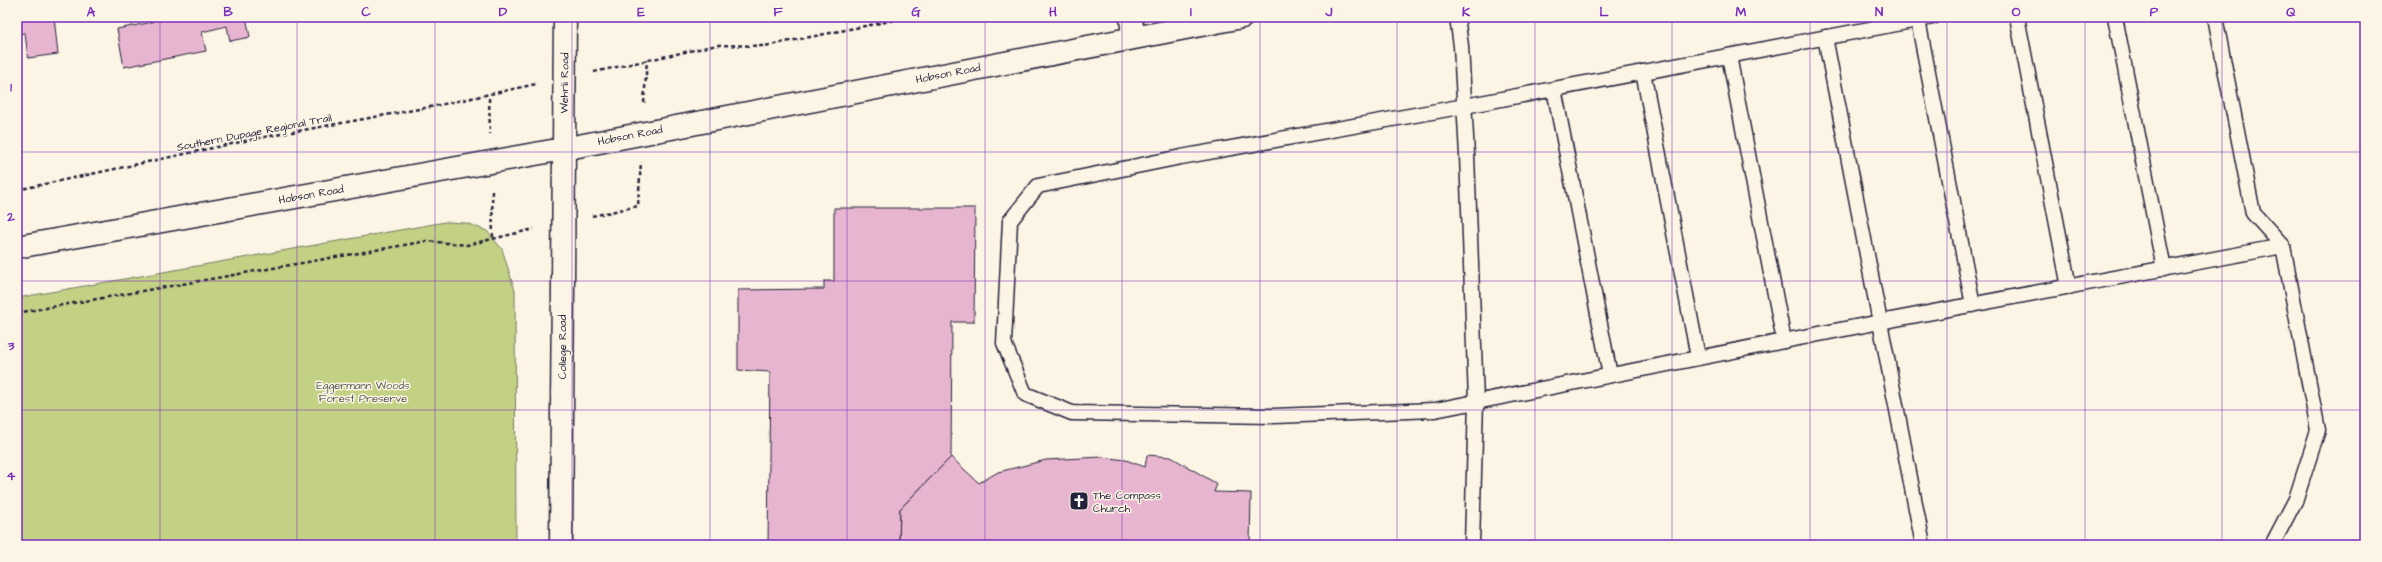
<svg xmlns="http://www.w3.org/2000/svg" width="2382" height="562" viewBox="0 0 2382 562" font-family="'Architects Daughter',sans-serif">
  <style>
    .green { fill: #c3d185; stroke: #727a60 }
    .building { fill: #e8b5d1; stroke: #22223b }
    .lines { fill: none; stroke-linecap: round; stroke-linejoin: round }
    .service-casing { stroke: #22223b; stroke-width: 17 }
    .minor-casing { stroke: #22223b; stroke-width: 25 }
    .secondary-casing { stroke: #22223b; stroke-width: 25 }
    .path { stroke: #22223b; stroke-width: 2.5; stroke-dasharray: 4 3; stroke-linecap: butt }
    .service { stroke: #fcf5e5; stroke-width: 14 }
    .minor { stroke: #fcf5e5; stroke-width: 22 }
    .secondary { stroke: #fcf5e5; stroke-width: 22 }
    .grid { fill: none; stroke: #7b2cbf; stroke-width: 1; stroke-opacity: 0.55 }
    .labels { text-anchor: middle; stroke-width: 3; stroke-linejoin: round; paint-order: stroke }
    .street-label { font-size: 11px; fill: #22223b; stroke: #fcf5e5 }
    .park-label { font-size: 11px; fill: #525751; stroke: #fcf5e5 }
    .poi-label { font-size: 11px; fill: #22223b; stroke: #fcf5e5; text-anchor: start }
    .neatline { fill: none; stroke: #7b2cbf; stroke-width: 1.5 }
    .grid-label { font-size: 13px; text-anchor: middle; font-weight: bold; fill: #7b2cbf }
  </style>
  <rect width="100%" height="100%" fill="#fcf5e5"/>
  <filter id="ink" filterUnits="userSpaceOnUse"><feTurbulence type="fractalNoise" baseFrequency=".025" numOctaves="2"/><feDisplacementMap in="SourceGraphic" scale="8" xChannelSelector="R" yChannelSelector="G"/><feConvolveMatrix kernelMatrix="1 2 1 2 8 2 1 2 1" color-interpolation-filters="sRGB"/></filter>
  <g filter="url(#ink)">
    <polygon class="green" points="445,222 466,223 487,231 502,249 515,291 516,545 17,545 17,298"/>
    <g class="building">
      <polygon points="17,17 54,17 58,54 28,58 25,33 17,34"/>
      <polygon points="152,17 246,17 250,37 230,41 227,26 202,32 206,51 124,67 117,29 153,22"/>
      <polygon points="834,208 975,208 974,322 952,322 951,457 900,509 899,545 768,545 770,372 738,370 738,290 824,289 824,281 834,281"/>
      <polygon points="1147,455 1171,457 1217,484 1214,492 1251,493 1250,545 899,545 900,509 951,457 979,483 998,472 1046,460 1101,457 1126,460 1145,467"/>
    </g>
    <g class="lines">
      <g class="service-casing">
        <g id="service">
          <polyline points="1457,17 1461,46 1467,155 1476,401 1472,545"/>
          <polyline points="1933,17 1465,106 1181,157 1038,186 1010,221 1004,343 1025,394 1072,413 1274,416 1435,410 1880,322 2283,246"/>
          <polyline points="2017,17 2069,287"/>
          <polyline points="2115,17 2164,269"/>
          <polyline points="2215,17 2253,213 2283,246 2318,430 2296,499 2272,545"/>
          <polyline points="1918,20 1973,305"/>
          <polyline points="1825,37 1923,545"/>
          <polyline points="1729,56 1784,341"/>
          <polyline points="1643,72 1698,357"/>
          <polyline points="1554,89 1610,375"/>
        </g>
      </g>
      <g class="minor-casing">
        <polyline id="minor" points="1131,17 1133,37"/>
      </g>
      <g class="secondary-casing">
        <g id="secondary">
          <polyline points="17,247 563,149 1242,17"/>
          <polyline points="561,545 565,17"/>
        </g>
      </g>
      <g class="path">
        <polyline points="594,72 717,45 765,46 910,17"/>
        <polyline points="489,98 490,134"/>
        <polyline points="644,103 647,60"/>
        <polyline points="17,190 259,138 435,106 536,84"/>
        <polyline points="492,191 493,239"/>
        <polyline points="592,216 638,206 641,162"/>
        <polyline points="17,313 427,241 467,245 534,229"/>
      </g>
      <use href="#service" class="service"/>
      <use href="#minor" class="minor"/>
      <use href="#secondary" class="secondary"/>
    </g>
  </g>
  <path class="grid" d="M160 17V545M297 17V545M435 17V545M572 17V545M710 17V545M847 17V545M985 17V545M1122 17V545M1260 17V545M1397 17V545M1535 17V545M1672 17V545M1810 17V545M1947 17V545M2085 17V545M2222 17V545M17 152H2365M17 281H2365M17 410H2365"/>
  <defs>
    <g id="church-square" transform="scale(1)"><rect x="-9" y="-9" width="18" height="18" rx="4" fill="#22223b" stroke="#fcf5e5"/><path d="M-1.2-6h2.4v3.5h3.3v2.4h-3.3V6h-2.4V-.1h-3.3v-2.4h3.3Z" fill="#fff"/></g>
  </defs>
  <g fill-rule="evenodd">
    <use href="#church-square" x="1079" y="501"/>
  </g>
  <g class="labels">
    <g class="street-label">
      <text transform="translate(948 73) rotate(-11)" y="4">Hobson Road</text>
      <text transform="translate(564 83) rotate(-89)" y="4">Wehrli Road</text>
      <text transform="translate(254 132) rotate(-11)" y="4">Southern Dupage Regional Trail</text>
      <text transform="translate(630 135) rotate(-11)" y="4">Hobson Road</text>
      <text transform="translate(311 194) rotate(-10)" y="4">Hobson Road</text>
      <text transform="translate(562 347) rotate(-90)" y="4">College Road</text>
    </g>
    <g class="park-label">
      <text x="363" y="389">Eggermann Woods<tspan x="363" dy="13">Forest Preserve</tspan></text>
    </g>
    <g class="poi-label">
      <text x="1093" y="499">The Compass<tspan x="1093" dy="13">Church</tspan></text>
    </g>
  </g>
  <rect width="2382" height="562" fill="none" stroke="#fcf5e5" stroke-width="44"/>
  <rect x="22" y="22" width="2338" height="518" class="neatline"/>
  <g class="grid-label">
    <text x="91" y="16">A</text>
    <text x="228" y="16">B</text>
    <text x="366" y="16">C</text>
    <text x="503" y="16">D</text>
    <text x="641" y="16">E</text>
    <text x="778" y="16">F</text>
    <text x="916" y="16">G</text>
    <text x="1053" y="16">H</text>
    <text x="1191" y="16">I</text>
    <text x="1329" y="16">J</text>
    <text x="1466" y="16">K</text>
    <text x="1604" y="16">L</text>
    <text x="1741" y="16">M</text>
    <text x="1879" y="16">N</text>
    <text x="2016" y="16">O</text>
    <text x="2154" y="16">P</text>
    <text x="2291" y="16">Q</text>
    <text x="11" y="91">1</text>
    <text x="11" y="221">2</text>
    <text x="11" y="350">3</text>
    <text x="11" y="480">4</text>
  </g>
</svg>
